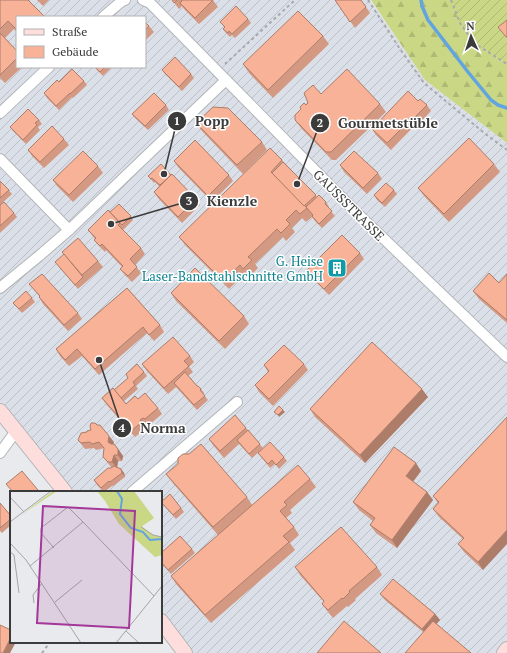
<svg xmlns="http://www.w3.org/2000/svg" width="507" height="653" viewBox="0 0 507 653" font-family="'PT Serif',serif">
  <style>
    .industrial { fill: url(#industrial-furrows); fill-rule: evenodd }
    .forest { fill: url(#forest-firs) }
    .garden { fill: url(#garden-furrows) }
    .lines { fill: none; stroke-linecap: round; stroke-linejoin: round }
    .stream { stroke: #62a4e0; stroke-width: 3.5 }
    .street-casing { stroke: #b3b5b7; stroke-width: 12 }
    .secondary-casing { stroke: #b3b5b7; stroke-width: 16 }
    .path { stroke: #a9a9ac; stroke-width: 2; stroke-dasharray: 3 3; stroke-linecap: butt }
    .street { stroke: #fff; stroke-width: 10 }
    .secondary { stroke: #fddedd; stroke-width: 14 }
    .wall { fill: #d49983 }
    .shaded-wall { fill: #ad7d6a }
    .building { fill: #f7b298; stroke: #ad7d6a }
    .labels { text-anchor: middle; stroke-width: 3; stroke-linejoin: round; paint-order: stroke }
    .street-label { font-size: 13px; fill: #3b3b3c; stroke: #fff }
    .culture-label { font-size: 13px; fill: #0d838f; stroke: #fff; text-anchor: end }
    .inset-river { fill: none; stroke: #62a4e0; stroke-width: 2 }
    .inset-road { fill: none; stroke: #a3a4a6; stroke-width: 1 }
    .view { fill: #a33899; fill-opacity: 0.15; stroke: #a33899; stroke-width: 2 }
    .inset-edge { fill: none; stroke: #3b3b3c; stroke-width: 2 }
    .leader { fill: none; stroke: #3b3b3c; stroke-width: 1.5 }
    .callout-dot { fill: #3b3b3c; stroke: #fff; stroke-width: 1.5 }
    .mark-label { font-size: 12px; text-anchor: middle; font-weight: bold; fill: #fff }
    .callout-label { font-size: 14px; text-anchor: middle; font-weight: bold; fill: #3b3b3c; stroke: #fff; stroke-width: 3; stroke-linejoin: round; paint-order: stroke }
  </style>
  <defs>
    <pattern id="industrial-furrows" width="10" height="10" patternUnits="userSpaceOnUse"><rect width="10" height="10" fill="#dadfe8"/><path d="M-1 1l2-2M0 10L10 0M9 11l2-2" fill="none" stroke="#bcc0c8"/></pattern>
    <pattern id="forest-firs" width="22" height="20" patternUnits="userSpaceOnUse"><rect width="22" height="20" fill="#cad784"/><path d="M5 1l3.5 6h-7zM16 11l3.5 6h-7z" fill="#aeb973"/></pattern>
    <pattern id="garden-furrows" width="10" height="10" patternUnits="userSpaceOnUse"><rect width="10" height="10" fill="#cad784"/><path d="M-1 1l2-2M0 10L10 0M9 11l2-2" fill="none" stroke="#aeb973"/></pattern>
  </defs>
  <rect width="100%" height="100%" fill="#e9eaed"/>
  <path class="industrial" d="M0 0H370L425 80 507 143V653H185L161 621V492H65L0 411ZM17 17H145V67H17Z"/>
  <polygon class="forest" points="371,0 451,0 460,23 474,43 507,64 507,143 425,80"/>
  <polygon class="garden" points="451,0 507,0 507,64 474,43 460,23"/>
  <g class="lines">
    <polyline class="stream" points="421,0 422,6 428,20 468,72 491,100 498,105 507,108"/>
    <g class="street-casing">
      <g id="street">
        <polyline points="143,0 150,3 226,80"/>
        <polyline points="103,17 122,1 125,0"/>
        <polyline points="0,113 49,67"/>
        <polyline points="0,159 69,230"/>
        <polyline points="0,288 39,256 69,230 226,80 357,213 507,357"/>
        <polyline points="0,453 16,431"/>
        <polyline points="132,492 237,402"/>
      </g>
    </g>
    <g class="secondary-casing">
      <g id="secondary">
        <polyline points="0,411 65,492"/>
        <polyline points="161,621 185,653"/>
        <polyline points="504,653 507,649"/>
      </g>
    </g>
    <g class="path">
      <polyline points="368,0 400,49 424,83 483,132 507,150"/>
      <polyline points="451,0 460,23 474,43 507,64"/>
      <polyline points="225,64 295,0"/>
      <polyline points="42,653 50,642"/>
    </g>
    <use href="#street" class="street"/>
    <use href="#secondary" class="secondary"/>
  </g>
  <g class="wall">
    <polygon points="0,0 17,17 17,33 14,29 5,38 17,51 17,67 22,67 5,83 0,78"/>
    <polygon points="37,0 49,0 43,6"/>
    <polygon points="172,0 213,0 218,7 199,24 184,9 182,6 179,9"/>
    <polygon points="335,0 366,7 370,13 355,28"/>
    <polygon points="248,19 251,23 235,38 232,35 230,37 226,33 223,29 225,27 220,22"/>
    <polygon points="145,22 149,26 154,32 145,41"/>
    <polygon points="323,36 329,44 273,98 249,73 243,64"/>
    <polygon points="94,67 112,67 103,76"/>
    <polygon points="162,70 191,74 194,78 182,91 165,74"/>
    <polygon points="84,81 87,85 73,98 72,97 59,110 47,98 44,93 59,82"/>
    <polygon points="321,94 380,104 386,112 336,160 332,160 301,128 295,120 301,109 306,105"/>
    <polygon points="418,101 427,105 431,111 417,126 415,125 391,150 376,135 372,129"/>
    <polygon points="166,105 169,110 148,130 135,118 132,114"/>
    <polygon points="39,120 42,124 38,127 40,130 26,144 13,131 10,127"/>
    <polygon points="196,123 262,142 267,150 243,174 202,131"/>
    <polygon points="64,139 69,145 44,168 32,156 28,150"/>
    <polygon points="282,160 317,197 326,202 329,207 328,208 335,216 322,228 315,221 312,217 306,222 302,218 292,228 295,232 286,241 283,237 255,264 258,268 249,277 245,273 229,289 185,245 179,237"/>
    <polygon points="174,161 229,175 233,181 212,202 178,167"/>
    <polygon points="494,164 500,172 449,222 424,196 418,188"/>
    <polygon points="340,165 378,173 382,179 367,194 344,172"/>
    <polygon points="98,166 103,173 73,202 57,186 53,180"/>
    <polygon points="148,176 196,199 200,205 182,223 158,198 154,192 159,186 155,182 154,183"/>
    <polygon points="0,181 12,194 0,205"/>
    <polygon points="394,190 397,194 385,207 377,200 374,195"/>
    <polygon points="0,205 14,213 17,217 0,233"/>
    <polygon points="110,212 131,216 133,220 123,230 141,248 145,254 135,265 141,273 132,282 125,275 120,269 122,267 106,250 105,252 99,246 94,240 95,239 88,230"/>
    <polygon points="360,253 364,259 329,295 311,277 306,271"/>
    <polygon points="98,261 103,267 78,289 55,262"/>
    <polygon points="507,274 507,323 479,299 473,291 499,283"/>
    <polygon points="29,284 78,313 82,319 68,331 43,304 39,297 40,297"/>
    <polygon points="127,288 160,325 164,332 154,341 147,333 99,375 82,356 69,366 60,356 56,349"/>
    <polygon points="171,293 244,316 249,324 225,349 176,301"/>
    <polygon points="32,298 35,302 22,313 13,303"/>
    <polygon points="190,356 194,362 189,367 193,372 188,376 197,386 201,389 204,393 203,394 208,400 197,410 176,387 168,394 146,370 142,364"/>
    <polygon points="304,364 308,370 273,406 259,392 255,385 268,372 264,365"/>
    <polygon points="144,372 147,376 136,386 138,389 124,401 126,404 138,399 158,408 162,414 149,425 148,424 145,426 146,428 135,437 106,404 102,398 114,390 128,378 126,374"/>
    <polygon points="428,397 365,463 315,417 310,409"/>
    <polygon points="507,417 483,570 464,552 458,544 463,539 439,517 433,509 438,503 433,496"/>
    <polygon points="246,428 263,448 252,458 239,444 224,458 213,445 209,439"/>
    <polygon points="78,440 114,442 113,444 118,449 123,456 122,461 118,461 117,467 121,469 124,473 125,477 113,486 112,486 104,492 97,485 94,480 112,468 103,457 104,449 104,448 96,450 94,448 85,449"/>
    <polygon points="258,453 284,457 287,461 279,469 275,464 270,468"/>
    <polygon points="421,471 413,482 427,492 433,500 397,548 376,533 370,525 373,521 359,510 353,502"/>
    <polygon points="166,474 247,497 252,505 310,479 316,487 290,510 292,513 286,518 294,527 299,535 290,543 295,550 211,623 176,584 171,576 218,535 172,482"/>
    <polygon points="161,502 181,508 184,512 176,519"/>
    <polygon points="0,503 11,516 11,525 2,533 0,531"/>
    <polygon points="192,549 195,553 171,574 161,563 161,553"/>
    <polygon points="295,567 377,567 382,575 355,599 356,600 348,607 347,606 333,618 328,612 322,604 324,602 300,575"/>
    <polygon points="380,594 435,614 440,620 423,632 385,600"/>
  </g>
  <g class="shaded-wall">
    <polygon points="422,389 428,397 365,463 360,455"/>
    <polygon points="283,410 285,412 279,417 278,415"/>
    <polygon points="109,436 114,442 113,448 108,442"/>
    <polygon points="118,449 123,456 122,461 118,455"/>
    <polygon points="114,455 118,461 117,468 112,462"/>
    <polygon points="416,463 421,471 411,484 406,476"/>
    <polygon points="121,469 124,473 125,477 122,473"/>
    <polygon points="427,492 433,500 397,548 392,540"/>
    <polygon points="507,530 507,544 483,570 478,562"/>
    <polygon points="435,614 440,620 427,635 422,629"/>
    <polygon points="11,637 11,642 16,642 10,653 3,653"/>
  </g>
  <g class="building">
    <polygon points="0,0 28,0 45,17 17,17 17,30 8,21 0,29"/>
    <polygon points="172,0 177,0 174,3"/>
    <polygon points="181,0 213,0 195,18 180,3 182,1"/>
    <polygon points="335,0 361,0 366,7 350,22"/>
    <polygon points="236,6 248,19 232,34 229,31 228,33 223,29 225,27 220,22"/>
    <polygon points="298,11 323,36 268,90 243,64"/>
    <polygon points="507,20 507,37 506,37 498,27"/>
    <polygon points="145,22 149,26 145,30"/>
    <polygon points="0,33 17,51 17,58 0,75"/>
    <polygon points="175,57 191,74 179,87 162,70"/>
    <polygon points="95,67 105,67 100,72"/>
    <polygon points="72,69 84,81 70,94 70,93 56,106 44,93 57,80 59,82"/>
    <polygon points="347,69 380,104 331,152 326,152 295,120 295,115 301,109 300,107 304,103 306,105 308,103 304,93 313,85 321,94"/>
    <polygon points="408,91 418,101 420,99 427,105 412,120 411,119 387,143 372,129"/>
    <polygon points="154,93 166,105 145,126 132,114"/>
    <polygon points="213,107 228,108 262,142 237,165 196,123"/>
    <polygon points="28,109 39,120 35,123 37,125 23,140 10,127"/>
    <polygon points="52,126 64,139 40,162 28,150"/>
    <polygon points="469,138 494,164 444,214 418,188"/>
    <polygon points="195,140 229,175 208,196 174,161"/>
    <polygon points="270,148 282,160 271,172 307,208 300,214 296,210 286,220 290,224 281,233 277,229 248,257 252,260 243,269 240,265 223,281 179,237"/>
    <polygon points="83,151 98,166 69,195 53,180"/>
    <polygon points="354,151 378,173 363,188 340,165"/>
    <polygon points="283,162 316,195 304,206 272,173"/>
    <polygon points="161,164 171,175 160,185 152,178 151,179 148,176"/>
    <polygon points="172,174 196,199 178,217 154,192"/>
    <polygon points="0,181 9,190 0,198"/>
    <polygon points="386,183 394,190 382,203 374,195"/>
    <polygon points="319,195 326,202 325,204 332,211 319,224 312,216 313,215 306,207"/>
    <polygon points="4,202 14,213 0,226 0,205"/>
    <polygon points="119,204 131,216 122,225 110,212"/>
    <polygon points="108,210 120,223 118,225 141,248 130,259 137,267 128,276 120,269 123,266 102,244 100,246 94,240 96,238 88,230"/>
    <polygon points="342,235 360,253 324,289 306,271"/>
    <polygon points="78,238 98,261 82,275 62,252"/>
    <polygon points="64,254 83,277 75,285 55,262"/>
    <polygon points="195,268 244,316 219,341 171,293"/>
    <polygon points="489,273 499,283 507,274 507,320 473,291"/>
    <polygon points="42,274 78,313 64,325 39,297 40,296 29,284"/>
    <polygon points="127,288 160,325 149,335 143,327 95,369 77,349 65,360 56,349"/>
    <polygon points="26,291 32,298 19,309 13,303"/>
    <polygon points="173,337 190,356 184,361 189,366 164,388 142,364"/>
    <polygon points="372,342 422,389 360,455 310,409"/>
    <polygon points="284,345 304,364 269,399 255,385 269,371 264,365"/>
    <polygon points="137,364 144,372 133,382 135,385 121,398 114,390 128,378 126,374"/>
    <polygon points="185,372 197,386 198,386 201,389 200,390 205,396 194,405 174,383"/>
    <polygon points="113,388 126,404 135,396 138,399 145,393 158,408 145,419 143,418 140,420 142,422 131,431 102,398"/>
    <polygon points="279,406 283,410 278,415 274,412"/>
    <polygon points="235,415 246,428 220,451 209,439"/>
    <polygon points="507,417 507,530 478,562 458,544 464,538 433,509 439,502 433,496"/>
    <polygon points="91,423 95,423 97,425 100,425 109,436 108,442 111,444 114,444 118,449 118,455 114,455 112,462 108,462 103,457 104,448 99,442 92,444 90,442 81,443 78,440 81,433 87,432 87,431 91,430 90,426"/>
    <polygon points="248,430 260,444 249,454 237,440"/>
    <polygon points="270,442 284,457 276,465 272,460 268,464 258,453"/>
    <polygon points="201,444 247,497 213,527 166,474 178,464 178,458 183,454 189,454"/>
    <polygon points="394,447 416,463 406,476 427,492 392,540 370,525 375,518 353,502"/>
    <polygon points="298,465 310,479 284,502 287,505 280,511 294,527 283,536 289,542 205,615 171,576"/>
    <polygon points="114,466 121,469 122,473 110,482 109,481 101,488 94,480 108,468 111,468"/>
    <polygon points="22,471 38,490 36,492 13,492 6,484"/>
    <polygon points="170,494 181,508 173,515 161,502"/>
    <polygon points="0,503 11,516 11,519 0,528"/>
    <polygon points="341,527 377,567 349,591 350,592 343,599 342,598 328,610 322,604 324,601 295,567"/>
    <polygon points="180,536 192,549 168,570 161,562 161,553"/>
    <polygon points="393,579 435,614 422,629 380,594"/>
    <polygon points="344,621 381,653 317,653"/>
    <polygon points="433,621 471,653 405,653"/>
    <polygon points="0,625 11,630 11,637 3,653 0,653"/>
  </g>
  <defs>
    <g id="building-square" transform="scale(1)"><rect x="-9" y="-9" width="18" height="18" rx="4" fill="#0f9aa8" stroke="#fff"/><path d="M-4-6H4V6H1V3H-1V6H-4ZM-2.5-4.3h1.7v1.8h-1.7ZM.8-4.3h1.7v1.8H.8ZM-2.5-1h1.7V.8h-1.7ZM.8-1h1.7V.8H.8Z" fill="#fff"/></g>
  </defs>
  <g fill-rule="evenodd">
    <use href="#building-square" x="337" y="268"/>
  </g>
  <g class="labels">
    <g class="street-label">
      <text transform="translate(349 205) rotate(45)" y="5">GAUSSSTRASSE</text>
    </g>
    <g class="culture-label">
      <text x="323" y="266">G. Heise<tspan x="323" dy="15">Laser-Bandstahlschnitte GmbH</tspan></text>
    </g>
  </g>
  <g transform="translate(10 491)">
    <rect width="152" height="152" fill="#e9eaed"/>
    <path d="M43 0H47L11 24ZM103 0H111L115 5 116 23 143 44 152 46V64L145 66 109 33 95 10 104 3Z" fill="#cad784"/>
    <path d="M87 0H103L104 3 95 10ZM111 0H124L144 27 131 36 118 27 115 19V5Z" fill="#cad784"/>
    <path class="inset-river" d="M107 0 112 8 110 23 121 37 133 41 140 49 152 48"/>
    <path class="inset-road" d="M0 6 14 21M0 31 41 0M131 36 143 44 152 46M0 52 16 69 71 152M44 57 31 42V37L58 16 73 31M0 61 4 64 9 102M20 75 73 31 144 105M45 111 72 89M24 112 23 104 32 92M116 140 129 152M106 152 152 95"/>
    <path class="view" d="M33 15 125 20 119 137 27 132Z"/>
    <rect width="152" height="152" class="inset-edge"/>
  </g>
  <path class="leader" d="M164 174L177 121M297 184L320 123M111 224L189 201M99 360L122 428"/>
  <g class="callout-dot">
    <circle cx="164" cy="174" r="4"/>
    <circle cx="297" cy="184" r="4"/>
    <circle cx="111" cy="224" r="4"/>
    <circle cx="99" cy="360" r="4"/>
    <circle cx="177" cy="121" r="10"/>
    <circle cx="320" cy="123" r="10"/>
    <circle cx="189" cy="201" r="10"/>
    <circle cx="122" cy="428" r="10"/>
  </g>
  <g class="mark-label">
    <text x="177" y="125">1</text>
    <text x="320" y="127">2</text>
    <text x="189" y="205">3</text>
    <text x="122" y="432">4</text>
  </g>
  <g class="callout-label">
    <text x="212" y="126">Popp</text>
    <text x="388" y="128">Gourmetstüble</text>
    <text x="232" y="206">Kienzle</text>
    <text x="163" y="433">Norma</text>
  </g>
  <rect x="16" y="16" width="130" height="52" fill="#ffffff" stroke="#b1b1b1"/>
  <rect x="24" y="29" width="20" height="6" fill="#fddedd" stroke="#b1b1b1"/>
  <text x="52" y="36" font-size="12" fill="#3b3b3c">Straße</text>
  <rect x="24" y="46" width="20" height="12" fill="#f7b298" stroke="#b1b1b1"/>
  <text x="52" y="56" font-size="12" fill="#3b3b3c">Gebäude</text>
  <g transform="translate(471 36) rotate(357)" stroke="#ffffff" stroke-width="3" paint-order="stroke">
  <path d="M0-3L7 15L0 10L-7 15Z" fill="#3b3b3c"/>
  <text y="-6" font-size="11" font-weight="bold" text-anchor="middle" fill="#3b3b3c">N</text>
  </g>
</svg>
